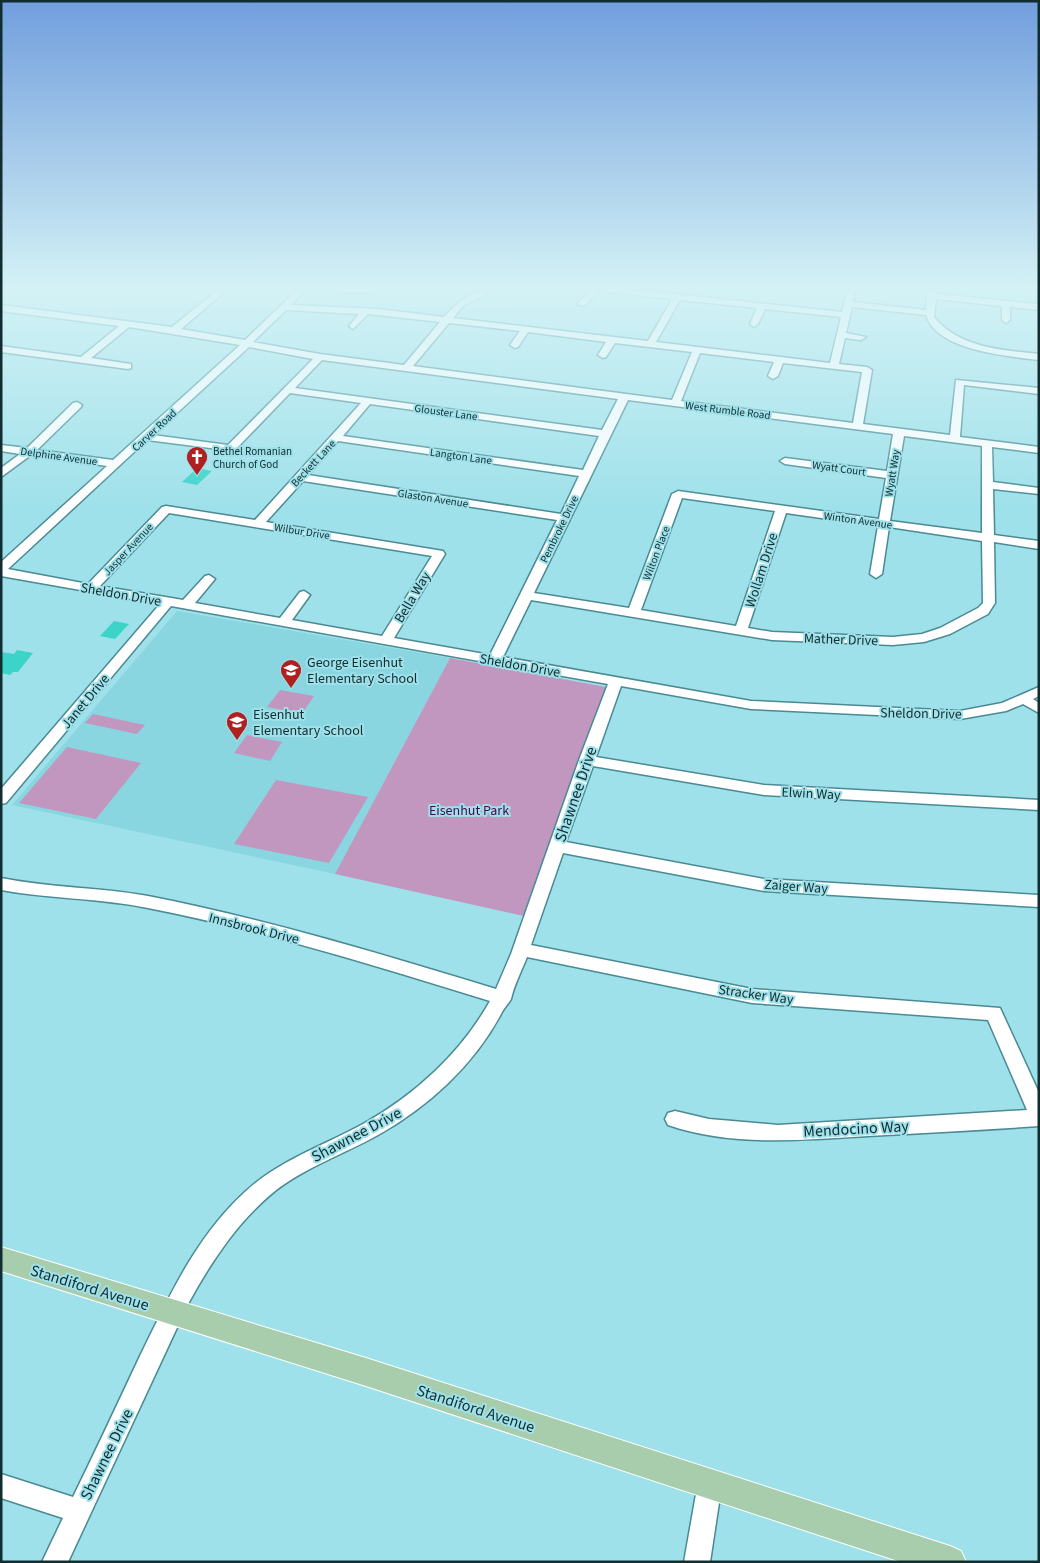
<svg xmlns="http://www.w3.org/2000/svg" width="1040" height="1563" viewBox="0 0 1040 1563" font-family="'Source Sans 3',sans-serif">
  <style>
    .built { fill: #89d6e0 }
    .green { fill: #c197c0 }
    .building { fill: #3cd4c8 }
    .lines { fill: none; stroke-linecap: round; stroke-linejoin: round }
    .minor-casing { stroke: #498a93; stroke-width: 3 }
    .major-casing { stroke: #fff; stroke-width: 2 }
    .minor { fill: #fff; fill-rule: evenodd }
    .major { fill: #a7cdac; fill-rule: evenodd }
    .labels { text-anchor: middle; stroke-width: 4; stroke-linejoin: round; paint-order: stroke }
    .far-street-label { font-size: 11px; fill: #112d30; stroke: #9fe1ea }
    .far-poi-label { font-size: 11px; fill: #112d30; stroke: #9fe1ea; text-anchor: start }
    .street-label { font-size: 14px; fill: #112d30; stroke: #9fe1ea }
    .poi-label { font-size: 14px; fill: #112d30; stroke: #9fe1ea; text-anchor: start }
    .park-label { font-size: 14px; fill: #48074a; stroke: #9fe1ea }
    .near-street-label { font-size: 16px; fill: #112d30; stroke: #9fe1ea }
  </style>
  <rect width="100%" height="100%" fill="#9fe1ea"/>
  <polygon class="built" points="177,611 450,658 335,874 12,805"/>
  <g class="green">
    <polygon points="450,658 606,687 524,916 335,874"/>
    <polygon points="280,690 314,696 302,714 267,707"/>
    <polygon points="93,714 145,725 137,734 85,723"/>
    <polygon points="247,735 282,742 270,761 234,753"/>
    <polygon points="67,747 141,763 96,819 19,803"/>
    <polygon points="276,780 368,797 329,863 234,844"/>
  </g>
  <g class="building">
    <polygon points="197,468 212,471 197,485 182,482"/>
    <polygon points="114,621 129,624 115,639 100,636"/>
    <polygon points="17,650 33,653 18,672 13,672 10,675 1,673 1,652 14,654"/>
  </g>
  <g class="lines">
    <g class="minor-casing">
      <g id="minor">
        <polygon points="140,288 149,288 142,293 138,290"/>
        <path d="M220 288H229L181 329 245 340 299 288H307L291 305 379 309 444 317C459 300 475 288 498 288L463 306 453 318 648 341 672 299 599 291 584 306 577 304 593 288H617L842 312 848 288H856L853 302 926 310 928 288H936V294L1039 304V310L1010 307V320L1006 323 1002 320V306L936 299 934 317C959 348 1002 350 1039 354V360C1007 356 937 351 926 315L852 307 846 333 866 337 861 340 845 338 839 364 867 367 872 370 863 424 950 435 956 380 1039 388V394L964 385 960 437 1039 447V453L992 447 993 482 1039 488V494L993 489 994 535 1039 541V549L994 542 995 603 993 606 988 614 950 634 924 642 893 645 772 640 531 600 503 657 751 701 960 711 1002 703 1039 687V696L1033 699 1039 703V713L1023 704 1006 711 960 719 751 709 621 686 596 757 764 785 1039 800V810L764 795 593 766 566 842 764 879 1039 895V907L764 891 563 853 531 945 752 989 1000 1008 1039 1093V1126C982 1130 925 1133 868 1136 802 1140 732 1147 668 1125L665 1119 668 1113 675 1111 709 1119 778 1125 1027 1110 988 1020 752 1003 527 957C522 970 514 985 511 999 509 1003 503 1009 501 1014 474 1065 428 1107 378 1135 344 1154 306 1167 275 1191 237 1222 211 1262 188 1304L68 1562H42L63 1518 1 1498V1474L73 1497C96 1450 118 1403 140 1356 169 1297 196 1236 246 1191 280 1160 323 1146 363 1124 415 1095 461 1053 490 1001 377 966 264 931 148 908 100 898 50 899 1 890V878C50 888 99 887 148 896 266 919 381 954 496 989L511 954 579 760 608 684 171 606 6 803 1 804V789L160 604 1 576V562L107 466 31 455 1 477V468L20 454 1 451V445L27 448 73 403 77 402 82 405 81 407 37 450 113 460 240 345 129 327 91 358 131 364V368L128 369 1 352V346L81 357 119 326 1 311V305L172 327ZM680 300 757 308 750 324 754 327 758 324 765 309 841 317 830 363 656 342ZM286 310 359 314 349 326 353 329 368 314 440 322 404 365 320 354 253 342ZM449 323 520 331 510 345 515 348 518 347 528 332 606 342 598 355 603 358 606 357 615 343 692 352 672 400 413 366ZM249 347 313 359 228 445 153 435ZM700 353 774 362 768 376 773 379 778 376 783 363 862 372 853 423 681 401ZM322 360 618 399 602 430 295 388ZM290 393 361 403 255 520 166 506 162 507 88 584 8 569 147 440 234 451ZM628 400 893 434 887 471 785 458 780 461 785 464 886 478 879 519 678 491 672 494 629 608 534 593ZM370 404 599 436 583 470 343 436ZM904 436 982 446V533L890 521ZM338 441 579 476 561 514 308 475ZM303 481 557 520 490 655 394 638 445 554 443 551 266 522ZM682 498 775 511 736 626 641 610ZM169 513 432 556 382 636 292 620 310 595 304 591 300 592 280 618 195 603 215 579 209 575 205 576 183 600 100 586ZM786 513 878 526 870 574 876 578 882 574 889 527 982 541 983 603 978 608 940 628 922 634 893 637 772 632 748 628Z"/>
        <path d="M322 288H384C373 296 341 292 326 291Z"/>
        <polygon points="710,1471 719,1474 722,1483 710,1562 684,1562 698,1483 701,1474"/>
      </g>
    </g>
    <g class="major-casing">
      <polygon id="major" points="1,1247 366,1358 950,1546 961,1551 966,1562 901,1562 366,1386 1,1271"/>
    </g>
    <use href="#minor" class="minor"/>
    <use href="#major" class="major"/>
  </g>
  <linearGradient id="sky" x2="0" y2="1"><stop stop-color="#719edd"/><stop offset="0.57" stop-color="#d4f2f6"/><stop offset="1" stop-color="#d4f2f6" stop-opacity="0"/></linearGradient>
  <rect width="1040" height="506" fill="url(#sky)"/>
  <defs>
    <g id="church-pin" transform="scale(1.125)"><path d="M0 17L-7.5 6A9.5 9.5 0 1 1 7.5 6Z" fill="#b12020" stroke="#9fe1ea"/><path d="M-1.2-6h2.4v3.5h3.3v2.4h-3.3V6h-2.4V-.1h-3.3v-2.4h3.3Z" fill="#fff"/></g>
    <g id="school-pin" transform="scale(1.125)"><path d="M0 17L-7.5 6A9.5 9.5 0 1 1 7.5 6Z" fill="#b12020" stroke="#9fe1ea"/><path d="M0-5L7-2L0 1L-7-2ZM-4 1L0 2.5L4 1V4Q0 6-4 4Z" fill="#fff"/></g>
  </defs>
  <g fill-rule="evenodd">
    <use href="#church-pin" x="197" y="457"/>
    <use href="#school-pin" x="291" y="670"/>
    <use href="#school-pin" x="237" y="722"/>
  </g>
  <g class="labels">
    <g class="far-street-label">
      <text transform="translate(728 410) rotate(7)" y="4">West Rumble Road</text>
      <text transform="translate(446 412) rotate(8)" y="4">Glouster Lane</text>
      <text transform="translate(154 430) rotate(-43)" y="4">Carver Road</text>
      <text transform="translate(59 456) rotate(8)" y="4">Delphine Avenue</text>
      <text transform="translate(461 456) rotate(8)" y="4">Langton Lane</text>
      <text transform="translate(313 463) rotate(-47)" y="4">Beckett Lane</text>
      <text transform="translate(839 468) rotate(8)" y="4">Wyatt Court</text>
      <text transform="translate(892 473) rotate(-81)" y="4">Wyatt Way</text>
      <text transform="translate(433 498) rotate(9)" y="4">Glaston Avenue</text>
      <text transform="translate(858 520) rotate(8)" y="4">Winton Avenue</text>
      <text transform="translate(559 529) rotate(-64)" y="4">Pembroke Drive</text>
      <text transform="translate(302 531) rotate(9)" y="4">Wilbur Drive</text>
      <text transform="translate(128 549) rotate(-47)" y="4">Jasper Avenue</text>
      <text transform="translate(656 553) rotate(-69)" y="4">Wilton Place</text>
    </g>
    <g class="far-poi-label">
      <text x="213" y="455">Bethel Romanian<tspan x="213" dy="13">Church of God</tspan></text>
    </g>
    <g class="street-label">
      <text transform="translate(761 570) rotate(-72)" y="5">Wollam Drive</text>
      <text transform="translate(121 594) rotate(10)" y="5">Sheldon Drive</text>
      <text transform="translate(412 597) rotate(-59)" y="5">Bella Way</text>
      <text transform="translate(841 639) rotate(2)" y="5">Mather Drive</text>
      <text transform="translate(520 665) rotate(10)" y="5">Sheldon Drive</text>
      <text transform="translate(85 701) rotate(-50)" y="5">Janet Drive</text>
      <text transform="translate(921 713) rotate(1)" y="5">Sheldon Drive</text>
      <text transform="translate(811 793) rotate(3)" y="5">Elwin Way</text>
      <text transform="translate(796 886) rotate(4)" y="5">Zaiger Way</text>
      <text transform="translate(254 928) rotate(14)" y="5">Innsbrook Drive</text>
      <text transform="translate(756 994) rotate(8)" y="5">Stracker Way</text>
    </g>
    <g class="poi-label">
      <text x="307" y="667">George Eisenhut<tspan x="307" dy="16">Elementary School</tspan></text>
      <text x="253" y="719">Eisenhut<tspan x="253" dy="16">Elementary School</tspan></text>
    </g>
    <g class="park-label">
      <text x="469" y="815">Eisenhut Park</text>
    </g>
    <g class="near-street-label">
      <text transform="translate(575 794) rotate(-71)" y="6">Shawnee Drive</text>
      <text transform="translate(856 1128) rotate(-3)" y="6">Mendocino Way</text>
      <text transform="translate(356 1134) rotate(-28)" y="6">Shawnee Drive</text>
      <text transform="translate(90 1287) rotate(17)" y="6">Standiford Avenue</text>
      <text transform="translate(476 1408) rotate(18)" y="6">Standiford Avenue</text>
      <text transform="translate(106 1454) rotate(-64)" y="6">Shawnee Drive</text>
    </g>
  </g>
  <rect width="1040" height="1563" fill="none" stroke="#112d30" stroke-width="5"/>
</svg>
